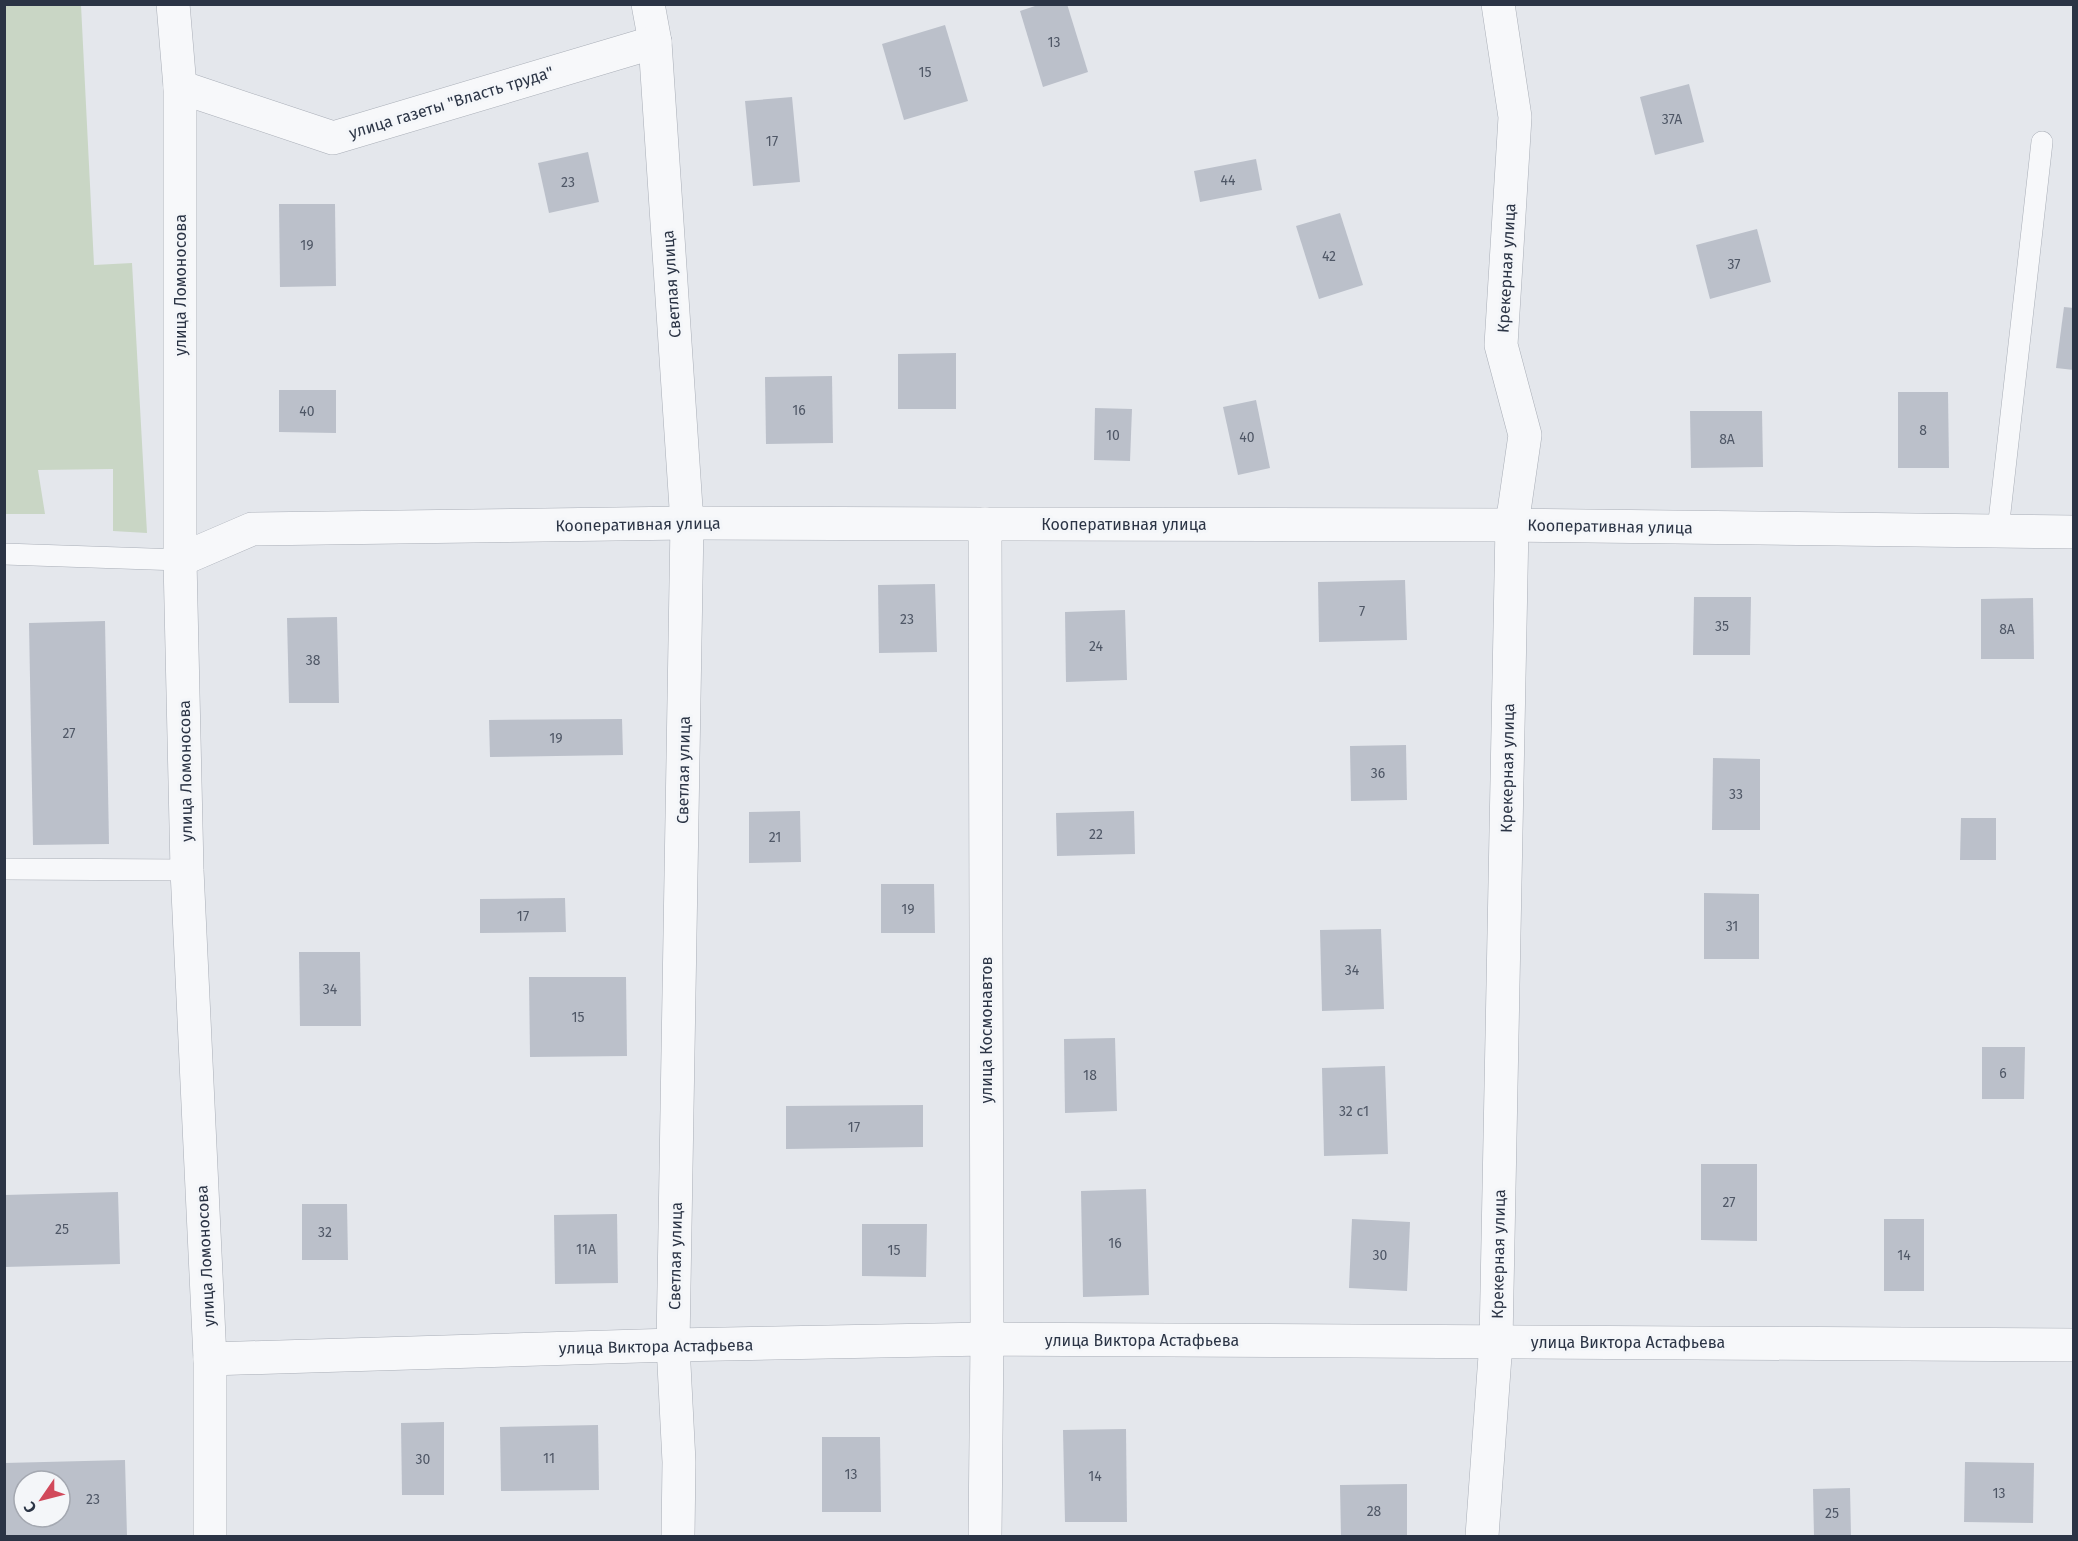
<svg xmlns="http://www.w3.org/2000/svg" width="2078" height="1541" viewBox="0 0 2078 1541" font-family="'Fira Sans',sans-serif">
  <style>
    .green { fill: #c9d6c5 }
    .building { fill: #bbc0ca; fill-rule: evenodd }
    .lines { fill: none; stroke-linecap: round; stroke-linejoin: round }
    .lane-casing { stroke: #a9aeb7; stroke-width: 22 }
    .street-casing { stroke: #a9aeb7; stroke-width: 34 }
    .lane { stroke: #f7f8fa; stroke-width: 21 }
    .street { stroke: #f7f8fa; stroke-width: 33 }
    .labels { text-anchor: middle; stroke-width: 6; stroke-linejoin: round; paint-order: stroke }
    .number-label { font-size: 14px; fill: #4f5766 }
    .street-label { font-size: 16px; fill: #2b3445; stroke: #f4f6f9 }
  </style>
  <rect width="100%" height="100%" fill="#e4e7ec"/>
  <polygon class="green" points="4,5 81,5 94,265 132,263 147,533 113,531 113,469 38,470 45,514 5,514"/>
  <g class="building">
    <polygon points="1041,4 1067,4 1088,72 1043,87 1020,11"/>
    <polygon points="945,25 968,101 904,120 882,44"/>
    <polygon points="1689,84 1704,142 1655,155 1640,97"/>
    <polygon points="792,97 800,182 753,186 745,101"/>
    <polygon points="588,152 599,202 549,213 538,163"/>
    <polygon points="1256,159 1262,190 1200,202 1194,171"/>
    <polygon points="279,204 335,204 336,286 280,287"/>
    <polygon points="1340,213 1363,285 1319,299 1296,226"/>
    <polygon points="1757,229 1771,282 1710,299 1696,245"/>
    <polygon points="2064,307 2074,308 2074,370 2056,368"/>
    <polygon points="956,353 956,409 898,409 898,354"/>
    <polygon points="832,376 833,443 766,444 765,377"/>
    <polygon points="279,390 336,390 336,433 279,432"/>
    <polygon points="1898,392 1948,392 1949,468 1898,468"/>
    <polygon points="1256,400 1270,468 1238,475 1223,407"/>
    <polygon points="1095,408 1132,409 1130,461 1094,460"/>
    <polygon points="1690,411 1762,411 1763,467 1691,468"/>
    <polygon points="1405,580 1407,640 1319,642 1318,582"/>
    <polygon points="935,584 937,652 879,653 878,585"/>
    <polygon points="1694,597 1751,597 1750,655 1693,655"/>
    <polygon points="2033,598 2034,659 1981,659 1981,599"/>
    <polygon points="1125,610 1127,680 1066,682 1065,612"/>
    <polygon points="337,617 339,703 289,703 287,618"/>
    <polygon points="105,621 109,844 33,845 29,623"/>
    <polygon points="622,719 623,755 490,757 489,720"/>
    <polygon points="1406,745 1407,800 1351,801 1350,746"/>
    <polygon points="1713,758 1760,759 1760,830 1712,830"/>
    <polygon points="800,811 801,862 749,863 749,812"/>
    <polygon points="1134,811 1135,854 1057,856 1056,813"/>
    <polygon points="1961,818 1996,818 1996,860 1960,860"/>
    <polygon points="881,884 934,884 935,933 881,933"/>
    <polygon points="1704,893 1759,894 1759,959 1704,959"/>
    <polygon points="565,898 566,932 480,933 480,899"/>
    <polygon points="1381,929 1384,1009 1322,1011 1320,930"/>
    <polygon points="299,952 360,952 361,1026 300,1026"/>
    <polygon points="529,977 626,977 627,1056 530,1057"/>
    <polygon points="1115,1038 1117,1111 1065,1113 1064,1039"/>
    <polygon points="1982,1047 2025,1047 2024,1099 1982,1099"/>
    <polygon points="1385,1066 1388,1154 1324,1156 1322,1068"/>
    <polygon points="923,1105 923,1147 786,1149 786,1106"/>
    <polygon points="1701,1164 1757,1164 1757,1241 1701,1240"/>
    <polygon points="1146,1189 1149,1295 1083,1297 1081,1191"/>
    <polygon points="118,1192 120,1264 4,1267 4,1195"/>
    <polygon points="302,1204 347,1204 348,1260 302,1260"/>
    <polygon points="617,1214 618,1283 555,1284 554,1215"/>
    <polygon points="1352,1219 1410,1222 1407,1291 1349,1288"/>
    <rect x="1884" y="1219" width="40" height="72"/>
    <polygon points="862,1224 927,1224 926,1277 862,1276"/>
    <polygon points="444,1422 444,1495 402,1495 401,1423"/>
    <polygon points="598,1425 599,1490 501,1491 500,1427"/>
    <polygon points="1126,1429 1127,1522 1065,1522 1063,1430"/>
    <polygon points="822,1437 880,1437 881,1512 822,1512"/>
    <path d="M125 1460 127 1536H4V1463ZM24 1481H60V1517H24Z"/>
    <polygon points="1965,1462 2034,1463 2033,1523 1964,1522"/>
    <polygon points="1407,1484 1407,1536 1341,1536 1340,1485"/>
    <polygon points="1850,1488 1851,1536 1814,1536 1813,1489"/>
  </g>
  <g class="lines">
    <g class="lane-casing">
      <g id="lane">
        <polyline points="1998,530 2042,142"/>
        <polyline points="4,554 180,560"/>
        <polyline points="4,869 187,870"/>
      </g>
    </g>
    <g class="street-casing">
      <g id="street">
        <polyline points="173,4 180,87 180,560 187,870 210,1359 210,1536"/>
        <polyline points="648,4 655,42 687,523 673,1345 679,1462 678,1536"/>
        <polyline points="180,87 333,138 655,42"/>
        <polyline points="985,524 987,1339 985,1536"/>
        <polyline points="180,560 252,529 687,523 985,524 1512,525 2074,532"/>
        <polyline points="210,1359 673,1345 987,1339 2074,1345"/>
        <polyline points="1482,1536 1496,1342 1512,525 1525,435 1501,345 1515,117 1498,4"/>
      </g>
    </g>
    <use href="#lane" class="lane"/>
    <use href="#street" class="street"/>
  </g>
  <g class="labels">
    <g class="number-label">
      <text x="1054" y="47">13</text>
      <text x="925" y="77">15</text>
      <text x="1672" y="124">37А</text>
      <text x="772" y="146">17</text>
      <text x="1228" y="185">44</text>
      <text x="568" y="187">23</text>
      <text x="307" y="250">19</text>
      <text x="1329" y="261">42</text>
      <text x="1734" y="269">37</text>
      <text x="799" y="415">16</text>
      <text x="307" y="416">40</text>
      <text x="1923" y="435">8</text>
      <text x="1113" y="440">10</text>
      <text x="1247" y="442">40</text>
      <text x="1727" y="444">8А</text>
      <text x="1362" y="616">7</text>
      <text x="907" y="624">23</text>
      <text x="1722" y="631">35</text>
      <text x="2007" y="634">8А</text>
      <text x="1096" y="651">24</text>
      <text x="313" y="665">38</text>
      <text x="69" y="738">27</text>
      <text x="556" y="743">19</text>
      <text x="1378" y="778">36</text>
      <text x="1736" y="799">33</text>
      <text x="1096" y="839">22</text>
      <text x="775" y="842">21</text>
      <text x="908" y="914">19</text>
      <text x="523" y="921">17</text>
      <text x="1732" y="931">31</text>
      <text x="1352" y="975">34</text>
      <text x="330" y="994">34</text>
      <text x="578" y="1022">15</text>
      <text x="2003" y="1078">6</text>
      <text x="1090" y="1080">18</text>
      <text x="1354" y="1116">32 с1</text>
      <text x="854" y="1132">17</text>
      <text x="1729" y="1207">27</text>
      <text x="62" y="1234">25</text>
      <text x="325" y="1237">32</text>
      <text x="1115" y="1248">16</text>
      <text x="586" y="1254">11А</text>
      <text x="894" y="1255">15</text>
      <text x="1380" y="1260">30</text>
      <text x="1904" y="1260">14</text>
      <text x="549" y="1463">11</text>
      <text x="423" y="1464">30</text>
      <text x="851" y="1479">13</text>
      <text x="1095" y="1481">14</text>
      <text x="1999" y="1498">13</text>
      <text x="93" y="1504">23</text>
      <text x="1374" y="1516">28</text>
      <text x="1832" y="1518">25</text>
    </g>
    <g class="street-label">
      <text transform="translate(451 102) rotate(-17)" y="6">улица газеты "Власть труда"</text>
      <text transform="translate(1506 268) rotate(-87)" y="6">Крекерная улица</text>
      <text transform="translate(671 284) rotate(-94)" y="6">Светлая улица</text>
      <text transform="translate(180 285) rotate(-90)" y="6">улица Ломоносова</text>
      <text transform="translate(638 524) rotate(-1)" y="6">Кооперативная улица</text>
      <text x="1124" y="530">Кооперативная улица</text>
      <text transform="translate(1610 526) rotate(1)" y="6">Кооперативная улица</text>
      <text transform="translate(1507 768) rotate(-89)" y="6">Крекерная улица</text>
      <text transform="translate(683 770) rotate(-89)" y="6">Светлая улица</text>
      <text transform="translate(185 771) rotate(-91)" y="6">улица Ломоносова</text>
      <text transform="translate(986 1030) rotate(-90)" y="6">улица Космонавтов</text>
      <text transform="translate(1498 1254) rotate(-89)" y="6">Крекерная улица</text>
      <text transform="translate(205 1256) rotate(-93)" y="6">улица Ломоносова</text>
      <text transform="translate(675 1256) rotate(-89)" y="6">Светлая улица</text>
      <text x="1142" y="1346">улица Виктора Астафьева</text>
      <text x="1628" y="1348">улица Виктора Астафьева</text>
      <text transform="translate(656 1346) rotate(-1)" y="6">улица Виктора Астафьева</text>
    </g>
  </g>
  <rect width="2078" height="1541" fill="none" stroke="#2b3445" stroke-width="12"/>
  <g transform="translate(42 1499) rotate(235)"><circle r="28" fill="#f4f6f9" stroke="#a4a8b1" stroke-width="1.5"/>
  <path d="M0-4.5L10 22L0 15L-10 22Z" fill="#d1495b"/>
  <text y="-9" font-size="16" font-weight="bold" text-anchor="middle" fill="#2b3445">С</text>
  </g>
</svg>
